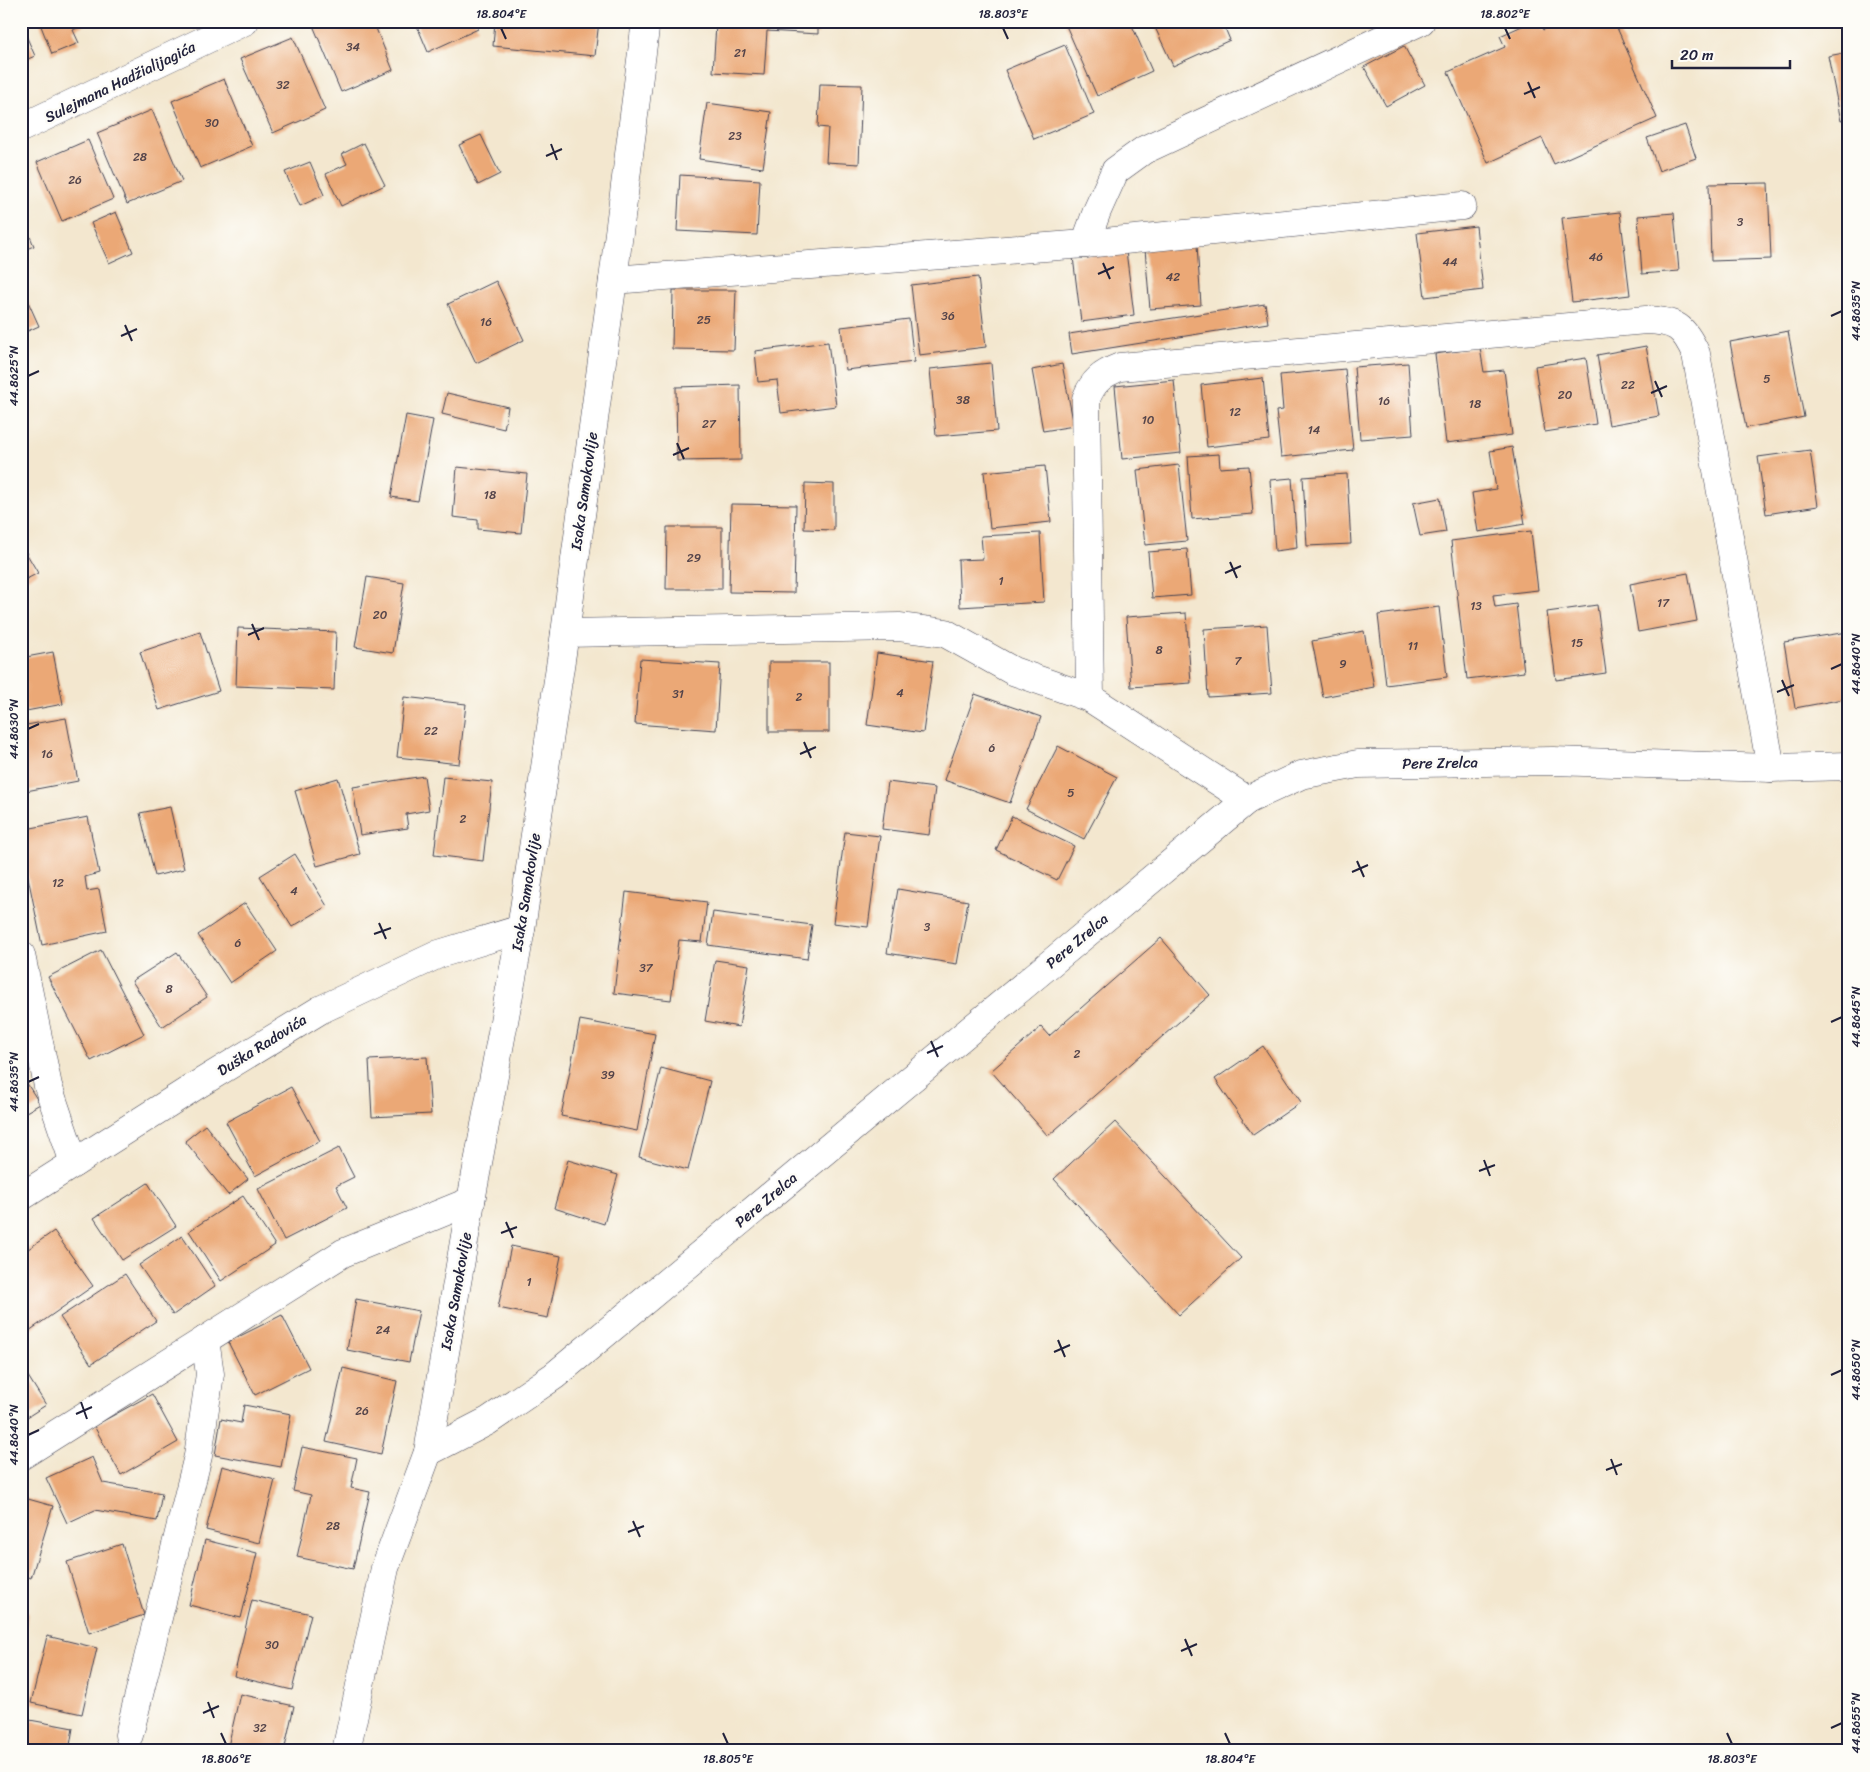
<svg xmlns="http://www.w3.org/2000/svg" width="1870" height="1772" viewBox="0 0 1870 1772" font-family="Sriracha,sans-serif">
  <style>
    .building { fill: #eba876 }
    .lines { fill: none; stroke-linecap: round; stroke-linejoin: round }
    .minor-casing { stroke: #414051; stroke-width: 29 }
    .minor { stroke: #fff; stroke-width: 28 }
    .ticks { fill: none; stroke: #22223b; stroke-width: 2 }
    .labels { text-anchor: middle; stroke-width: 5; stroke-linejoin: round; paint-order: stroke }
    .number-label { font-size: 12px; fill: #54444a }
    .street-label { font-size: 15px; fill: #22223b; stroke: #fdfcf7 }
    .neatline { fill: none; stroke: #22223b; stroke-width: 2 }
    .ticks-label { font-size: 12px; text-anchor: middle; fill: #22223b }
  </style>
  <rect width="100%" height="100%" fill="#fdfcf7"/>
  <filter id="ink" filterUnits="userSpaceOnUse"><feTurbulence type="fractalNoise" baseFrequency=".02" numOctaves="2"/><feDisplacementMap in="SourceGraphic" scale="10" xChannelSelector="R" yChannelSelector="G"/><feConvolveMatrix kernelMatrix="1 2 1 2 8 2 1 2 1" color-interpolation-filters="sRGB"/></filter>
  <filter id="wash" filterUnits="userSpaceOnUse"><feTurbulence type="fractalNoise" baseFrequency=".0096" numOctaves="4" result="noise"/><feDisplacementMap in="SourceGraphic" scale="20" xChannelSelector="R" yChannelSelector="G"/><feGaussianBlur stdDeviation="1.12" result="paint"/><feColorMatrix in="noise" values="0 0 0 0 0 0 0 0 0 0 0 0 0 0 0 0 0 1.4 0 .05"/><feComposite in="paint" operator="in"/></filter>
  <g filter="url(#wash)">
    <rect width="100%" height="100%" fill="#f3e7cf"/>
    <g id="blocks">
      <g class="building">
        <polygon points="39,21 93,21 73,30 79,43 52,54"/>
        <polygon points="317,21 373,21 393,70 341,92 312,23"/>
        <polygon points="415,21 475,21 478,29 428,52"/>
        <polygon points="495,21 599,21 595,56 493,46"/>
        <polygon points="698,21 818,21 818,34 767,31 764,75 713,72 716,24 698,23"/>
        <polygon points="1064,21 1130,21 1152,71 1097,96"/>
        <polygon points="1152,21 1222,21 1230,40 1173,66"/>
        <polygon points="1235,21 1254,21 1238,28"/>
        <polygon points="1533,21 1539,21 1543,30 1561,21 1614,21 1657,118 1554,164 1542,138 1488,163 1448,72 1505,47 1500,36"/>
        <polygon points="21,24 35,56 21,62"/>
        <polygon points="293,37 325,110 273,133 240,59"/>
        <polygon points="1065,45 1094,114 1034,139 1005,70"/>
        <polygon points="1404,46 1425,85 1386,106 1364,67"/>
        <polygon points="1849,52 1849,119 1841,121 1828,56"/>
        <polygon points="224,79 252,146 200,168 172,101"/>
        <polygon points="820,84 862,85 859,164 826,162 828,128 818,127"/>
        <polygon points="707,103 771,112 763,168 699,159"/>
        <polygon points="152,110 182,181 127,204 97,133"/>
        <polygon points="1685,125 1696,158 1659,171 1647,138"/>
        <polygon points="481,135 500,174 478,185 459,145"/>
        <polygon points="88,140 113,199 62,221 37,162"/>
        <polygon points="364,143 385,185 341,206 326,174 347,164 342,154"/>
        <polygon points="310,162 324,195 300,206 285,172"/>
        <polygon points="680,175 760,180 757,235 677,231"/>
        <polygon points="1768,183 1771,259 1711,261 1709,184"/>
        <polygon points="116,212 133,252 109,263 91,223"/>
        <polygon points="1620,212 1630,295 1572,302 1562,218"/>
        <polygon points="1674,213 1679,271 1642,274 1638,216"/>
        <polygon points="21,215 34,246 21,251"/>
        <polygon points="1476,226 1483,290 1425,297 1417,233"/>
        <polygon points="1197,245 1201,305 1150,309 1145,249"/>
        <polygon points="1126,251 1134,315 1081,322 1073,257"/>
        <polygon points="978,277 986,347 919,355 911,285"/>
        <polygon points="496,281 524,340 476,363 448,304"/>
        <polygon points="21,286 39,326 21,334"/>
        <polygon points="673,290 736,290 734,350 672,349"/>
        <polygon points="1265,304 1268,323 1072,354 1069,334"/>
        <polygon points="909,319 914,362 846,370 841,327"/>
        <polygon points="1788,331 1804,417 1746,428 1730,342"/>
        <polygon points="828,342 836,406 781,413 777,380 758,382 755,351"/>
        <polygon points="1646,346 1659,416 1609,425 1597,355"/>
        <polygon points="1480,348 1484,372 1504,370 1512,435 1446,443 1435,354"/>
        <polygon points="1586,358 1596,424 1545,432 1535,366"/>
        <polygon points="991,363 997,431 936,436 930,369"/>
        <polygon points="1408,363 1413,435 1360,439 1354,367"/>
        <polygon points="1062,364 1074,426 1043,431 1032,370"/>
        <polygon points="1345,369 1353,450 1281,457 1276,411 1283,410 1280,375"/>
        <polygon points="1263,378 1269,440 1207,447 1201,385"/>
        <polygon points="1174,380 1181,453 1122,459 1115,386"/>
        <polygon points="740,385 741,460 677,461 676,387"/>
        <polygon points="447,393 508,407 504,429 442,414"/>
        <polygon points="406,415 433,420 418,501 391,497"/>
        <polygon points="1512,447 1525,524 1478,532 1472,493 1496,489 1490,451"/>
        <polygon points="1810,450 1818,506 1766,514 1758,457"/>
        <polygon points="1219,454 1220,468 1249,466 1253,514 1192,519 1188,456"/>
        <polygon points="1179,465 1187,541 1145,545 1137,470"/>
        <polygon points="1045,466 1051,522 990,528 984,472"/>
        <polygon points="457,467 527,474 521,533 478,529 478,520 453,517"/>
        <polygon points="1347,474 1351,544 1307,546 1303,477"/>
        <polygon points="1292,478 1297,548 1275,551 1270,480"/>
        <polygon points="805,483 834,484 834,530 804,529"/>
        <polygon points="1440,498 1446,532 1420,536 1413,503"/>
        <polygon points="731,504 796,505 794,593 729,592"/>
        <polygon points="667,527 722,527 722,589 666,589"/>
        <polygon points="1531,531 1538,590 1493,595 1495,607 1516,604 1524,672 1467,679 1451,541"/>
        <polygon points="1040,533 1044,602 960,607 958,560 983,559 981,536"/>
        <polygon points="21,544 38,573 21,582"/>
        <polygon points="1187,549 1191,595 1152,598 1148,552"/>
        <polygon points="1688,573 1697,621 1638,632 1630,584"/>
        <polygon points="367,577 404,583 393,653 355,647"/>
        <polygon points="1597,605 1606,673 1556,680 1547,612"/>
        <polygon points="1439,607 1447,677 1386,685 1378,615"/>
        <polygon points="1186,613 1191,683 1131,687 1126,617"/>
        <polygon points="1267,625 1272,693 1208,697 1204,629"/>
        <polygon points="238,628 336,632 334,690 236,686"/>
        <polygon points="1364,631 1374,687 1323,697 1312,641"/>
        <polygon points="200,632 219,691 159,710 140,652"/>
        <polygon points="1848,632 1849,698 1795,708 1784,642"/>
        <polygon points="53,652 63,704 21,712 21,658"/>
        <polygon points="877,653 933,661 923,733 867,725"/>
        <polygon points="640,659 720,664 716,730 635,724"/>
        <rect x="769" y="662" width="60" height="70"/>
        <polygon points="975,694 1041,717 1010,803 944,780"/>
        <polygon points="404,697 466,704 459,764 397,757"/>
        <polygon points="66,718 78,781 21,792 21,726"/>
        <polygon points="1058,746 1117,777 1084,839 1026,809"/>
        <polygon points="424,776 429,810 406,814 408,828 360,835 353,787"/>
        <polygon points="443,777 492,782 483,861 434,855"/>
        <polygon points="338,778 360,854 317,866 295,791"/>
        <polygon points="888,782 935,788 929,835 882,829"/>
        <polygon points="170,807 184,869 155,876 140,813"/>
        <polygon points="1012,816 1074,846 1057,880 996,850"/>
        <polygon points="88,817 99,873 85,877 87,891 99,889 107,931 42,945 21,843 21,830"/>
        <polygon points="845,832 880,836 868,927 833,923"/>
        <polygon points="295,854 327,906 292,927 260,876"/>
        <polygon points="898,889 968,901 957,964 887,953"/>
        <polygon points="626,892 707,902 702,942 679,940 671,1000 614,993"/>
        <polygon points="245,903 277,951 230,983 198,935"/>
        <polygon points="713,912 812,925 807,959 708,945"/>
        <polygon points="1161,938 1210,995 1048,1136 991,1071 1041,1027 1049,1036"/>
        <polygon points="101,950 144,1034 91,1061 48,977"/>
        <polygon points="177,952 207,997 162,1027 132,981"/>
        <polygon points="715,960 749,965 739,1027 705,1021"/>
        <polygon points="580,1020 655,1034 637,1131 561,1116"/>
        <polygon points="1263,1046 1301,1102 1253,1135 1215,1079"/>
        <polygon points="427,1057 431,1114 372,1117 369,1060"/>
        <polygon points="661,1068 710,1081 688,1170 639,1157"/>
        <polygon points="21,1074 40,1104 21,1115"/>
        <polygon points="291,1087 320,1141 255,1176 226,1122"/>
        <polygon points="1115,1122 1241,1258 1179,1315 1054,1179"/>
        <polygon points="205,1125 248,1179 228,1195 185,1141"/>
        <polygon points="339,1148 354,1177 336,1186 347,1208 284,1240 258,1189"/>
        <polygon points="568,1160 618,1175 604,1224 554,1208"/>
        <polygon points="148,1183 176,1226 122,1260 94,1218"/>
        <polygon points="243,1196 275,1245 221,1281 189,1231"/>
        <polygon points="54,1231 93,1286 29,1331 21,1320 21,1254"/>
        <polygon points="182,1236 215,1286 173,1315 139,1265"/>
        <polygon points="511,1246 561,1256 548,1318 498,1308"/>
        <polygon points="125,1274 156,1321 91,1364 60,1317"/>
        <polygon points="356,1299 419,1311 409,1362 347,1350"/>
        <polygon points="282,1315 309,1368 255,1395 228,1342"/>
        <polygon points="21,1365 46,1405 21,1421"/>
        <polygon points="343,1368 397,1381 381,1454 326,1442"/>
        <polygon points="152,1394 178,1442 121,1475 94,1426"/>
        <polygon points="244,1405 291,1414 281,1467 215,1455 221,1419 241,1423"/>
        <polygon points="302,1447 357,1458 351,1488 370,1492 353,1569 297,1557 311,1495 293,1491"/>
        <polygon points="92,1457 103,1483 162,1493 157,1521 95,1510 67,1523 46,1478"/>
        <polygon points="222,1466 275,1480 259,1543 206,1530"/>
        <polygon points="21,1497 53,1506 31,1578 21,1574"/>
        <polygon points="205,1540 257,1553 241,1618 189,1605"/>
        <polygon points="122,1544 144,1615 89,1633 67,1562"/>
        <polygon points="252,1600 311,1614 292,1690 234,1676"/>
        <polygon points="21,1611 28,1612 22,1653 21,1653"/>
        <polygon points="47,1636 97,1648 82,1714 31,1703"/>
        <polygon points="240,1694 294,1706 284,1751 227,1751"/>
        <polygon points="30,1720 73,1728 69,1751 23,1751"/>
      </g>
    </g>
  </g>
  <g filter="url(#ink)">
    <use href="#blocks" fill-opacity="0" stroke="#414051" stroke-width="1"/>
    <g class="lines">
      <g class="minor-casing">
        <g id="minor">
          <polyline points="21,128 245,21"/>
          <polyline points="1085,244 1097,211 1115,171 1144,150 1421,21"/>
          <polyline points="613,280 1085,244 1462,206"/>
          <path d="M565 633 899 627 945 633 1013 671 1090 698 1086 399C1093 381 1102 374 1120 367L1646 320C1676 321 1684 327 1696 354L1771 768"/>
          <polyline points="1090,698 1247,800"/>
          <polyline points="21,955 48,1086 74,1163"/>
          <polyline points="21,1197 197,1085 320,1010 439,954 521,929"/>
          <polyline points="428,1452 488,1421 554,1376 1247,800 1301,775 1358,764 1553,761 1771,768 1849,766"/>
          <polyline points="21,1456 343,1253 471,1201"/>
          <polyline points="129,1735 198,1456 210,1374 205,1340"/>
          <polyline points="346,1751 385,1568 428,1452 471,1201 521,929 565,633 613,280 646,21"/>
        </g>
      </g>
      <use href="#minor" class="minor"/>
    </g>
  </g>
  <path class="ticks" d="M501 28 506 39M1003 28 1008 39M1505 28 1510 39M1528 82 1535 98M1524 94 1540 87M551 144 557 160M546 156 562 149M1103 263 1110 279M1098 274 1114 267M1831 316 1842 311M125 325 132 341M121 336 137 329M28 376 39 371M1655 381 1662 397M1651 393 1667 386M677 443 684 459M673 455 689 448M1230 562 1237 578M1225 573 1241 566M252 624 259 640M248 635 264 628M1831 669 1842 664M1782 680 1789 696M1777 692 1794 685M28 729 39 724M804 742 811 758M800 754 816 747M1357 861 1364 877M1352 872 1368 865M379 923 386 939M374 934 391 928M1831 1022 1842 1017M931 1041 938 1057M927 1053 943 1046M28 1082 39 1077M1484 1160 1490 1176M1479 1171 1495 1165M506 1222 513 1238M501 1233 517 1227M1058 1340 1065 1357M1054 1352 1070 1345M1831 1375 1842 1370M81 1402 87 1419M76 1414 92 1407M28 1435 39 1430M1611 1459 1617 1475M1606 1470 1622 1464M633 1521 640 1537M628 1532 644 1526M1185 1639 1192 1656M1181 1651 1197 1644M208 1702 214 1718M203 1713 219 1706M1831 1728 1842 1723M221 1733 226 1744M723 1733 728 1744M1225 1733 1230 1744M1727 1733 1732 1744"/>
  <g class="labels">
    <g class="number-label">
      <text x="353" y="51">34</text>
      <text x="740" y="57">21</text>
      <text x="283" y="89">32</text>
      <text x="212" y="127">30</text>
      <text x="735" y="140">23</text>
      <text x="140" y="161">28</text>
      <text x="75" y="184">26</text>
      <text x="1740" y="226">3</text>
      <text x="1596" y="261">46</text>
      <text x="1450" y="266">44</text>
      <text x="1173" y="281">42</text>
      <text x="948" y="320">36</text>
      <text x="704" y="324">25</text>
      <text x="486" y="326">16</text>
      <text x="1767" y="383">5</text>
      <text x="1628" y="389">22</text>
      <text x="1565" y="399">20</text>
      <text x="963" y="404">38</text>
      <text x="1384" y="405">16</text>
      <text x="1475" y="408">18</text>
      <text x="1235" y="416">12</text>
      <text x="1148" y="424">10</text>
      <text x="709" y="428">27</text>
      <text x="1314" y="434">14</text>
      <text x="490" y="499">18</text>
      <text x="694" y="562">29</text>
      <text x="1001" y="585">1</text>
      <text x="1663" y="607">17</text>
      <text x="1476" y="610">13</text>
      <text x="380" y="619">20</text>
      <text x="1577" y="647">15</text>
      <text x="1413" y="650">11</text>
      <text x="1159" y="654">8</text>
      <text x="1238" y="665">7</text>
      <text x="1343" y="668">9</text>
      <text x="900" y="697">4</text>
      <text x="678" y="698">31</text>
      <text x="799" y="701">2</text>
      <text x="431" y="735">22</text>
      <text x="992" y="752">6</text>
      <text x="47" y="758">16</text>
      <text x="1071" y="797">5</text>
      <text x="463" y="823">2</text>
      <text x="58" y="887">12</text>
      <text x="294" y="895">4</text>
      <text x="927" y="931">3</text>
      <text x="238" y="947">6</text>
      <text x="646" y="972">37</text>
      <text x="169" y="993">8</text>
      <text x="1077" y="1058">2</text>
      <text x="608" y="1079">39</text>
      <text x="529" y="1286">1</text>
      <text x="383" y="1334">24</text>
      <text x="362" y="1415">26</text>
      <text x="333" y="1530">28</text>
      <text x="272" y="1649">30</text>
      <text x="260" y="1732">32</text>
    </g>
    <g class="street-label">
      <text transform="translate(120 82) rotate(-26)" y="5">Sulejmana Hadžialijagića</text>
      <text transform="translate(584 491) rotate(-82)" y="5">Isaka Samokovlije</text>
      <text transform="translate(1440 763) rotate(-1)" y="5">Pere Zrelca</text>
      <text transform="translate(526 892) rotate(-81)" y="5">Isaka Samokovlije</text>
      <text transform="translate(1077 941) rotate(-40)" y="5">Pere Zrelca</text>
      <text transform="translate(262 1045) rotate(-32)" y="5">Duška Radovića</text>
      <text transform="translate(766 1200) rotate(-40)" y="5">Pere Zrelca</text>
      <text transform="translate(456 1291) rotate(-80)" y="5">Isaka Samokovlije</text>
    </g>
  </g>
  <rect width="1870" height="1772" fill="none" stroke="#fdfcf7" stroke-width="55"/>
  <path d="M1672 60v8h118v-8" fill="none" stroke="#22223b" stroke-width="2.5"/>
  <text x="1680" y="60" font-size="15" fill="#22223b" stroke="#fdfcf7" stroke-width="4" paint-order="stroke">20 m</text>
  <rect x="28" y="28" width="1814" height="1716" class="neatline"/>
  <g class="ticks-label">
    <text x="501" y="18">18.804°E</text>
    <text x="1003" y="18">18.803°E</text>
    <text x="1505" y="18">18.802°E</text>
    <text transform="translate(1856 311) rotate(-90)" y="4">44.8635°N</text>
    <text transform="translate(14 376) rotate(-90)" y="4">44.8625°N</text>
    <text transform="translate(1856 664) rotate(-90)" y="4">44.8640°N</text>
    <text transform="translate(14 729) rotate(-90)" y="4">44.8630°N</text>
    <text transform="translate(1856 1017) rotate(-90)" y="4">44.8645°N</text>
    <text transform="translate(14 1082) rotate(-90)" y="4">44.8635°N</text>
    <text transform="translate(1856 1370) rotate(-90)" y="4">44.8650°N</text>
    <text transform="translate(14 1435) rotate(-90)" y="4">44.8640°N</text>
    <text transform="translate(1856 1723) rotate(-90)" y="4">44.8655°N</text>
    <text x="226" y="1763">18.806°E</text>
    <text x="728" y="1763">18.805°E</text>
    <text x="1230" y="1763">18.804°E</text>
    <text x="1732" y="1763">18.803°E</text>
  </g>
</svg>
